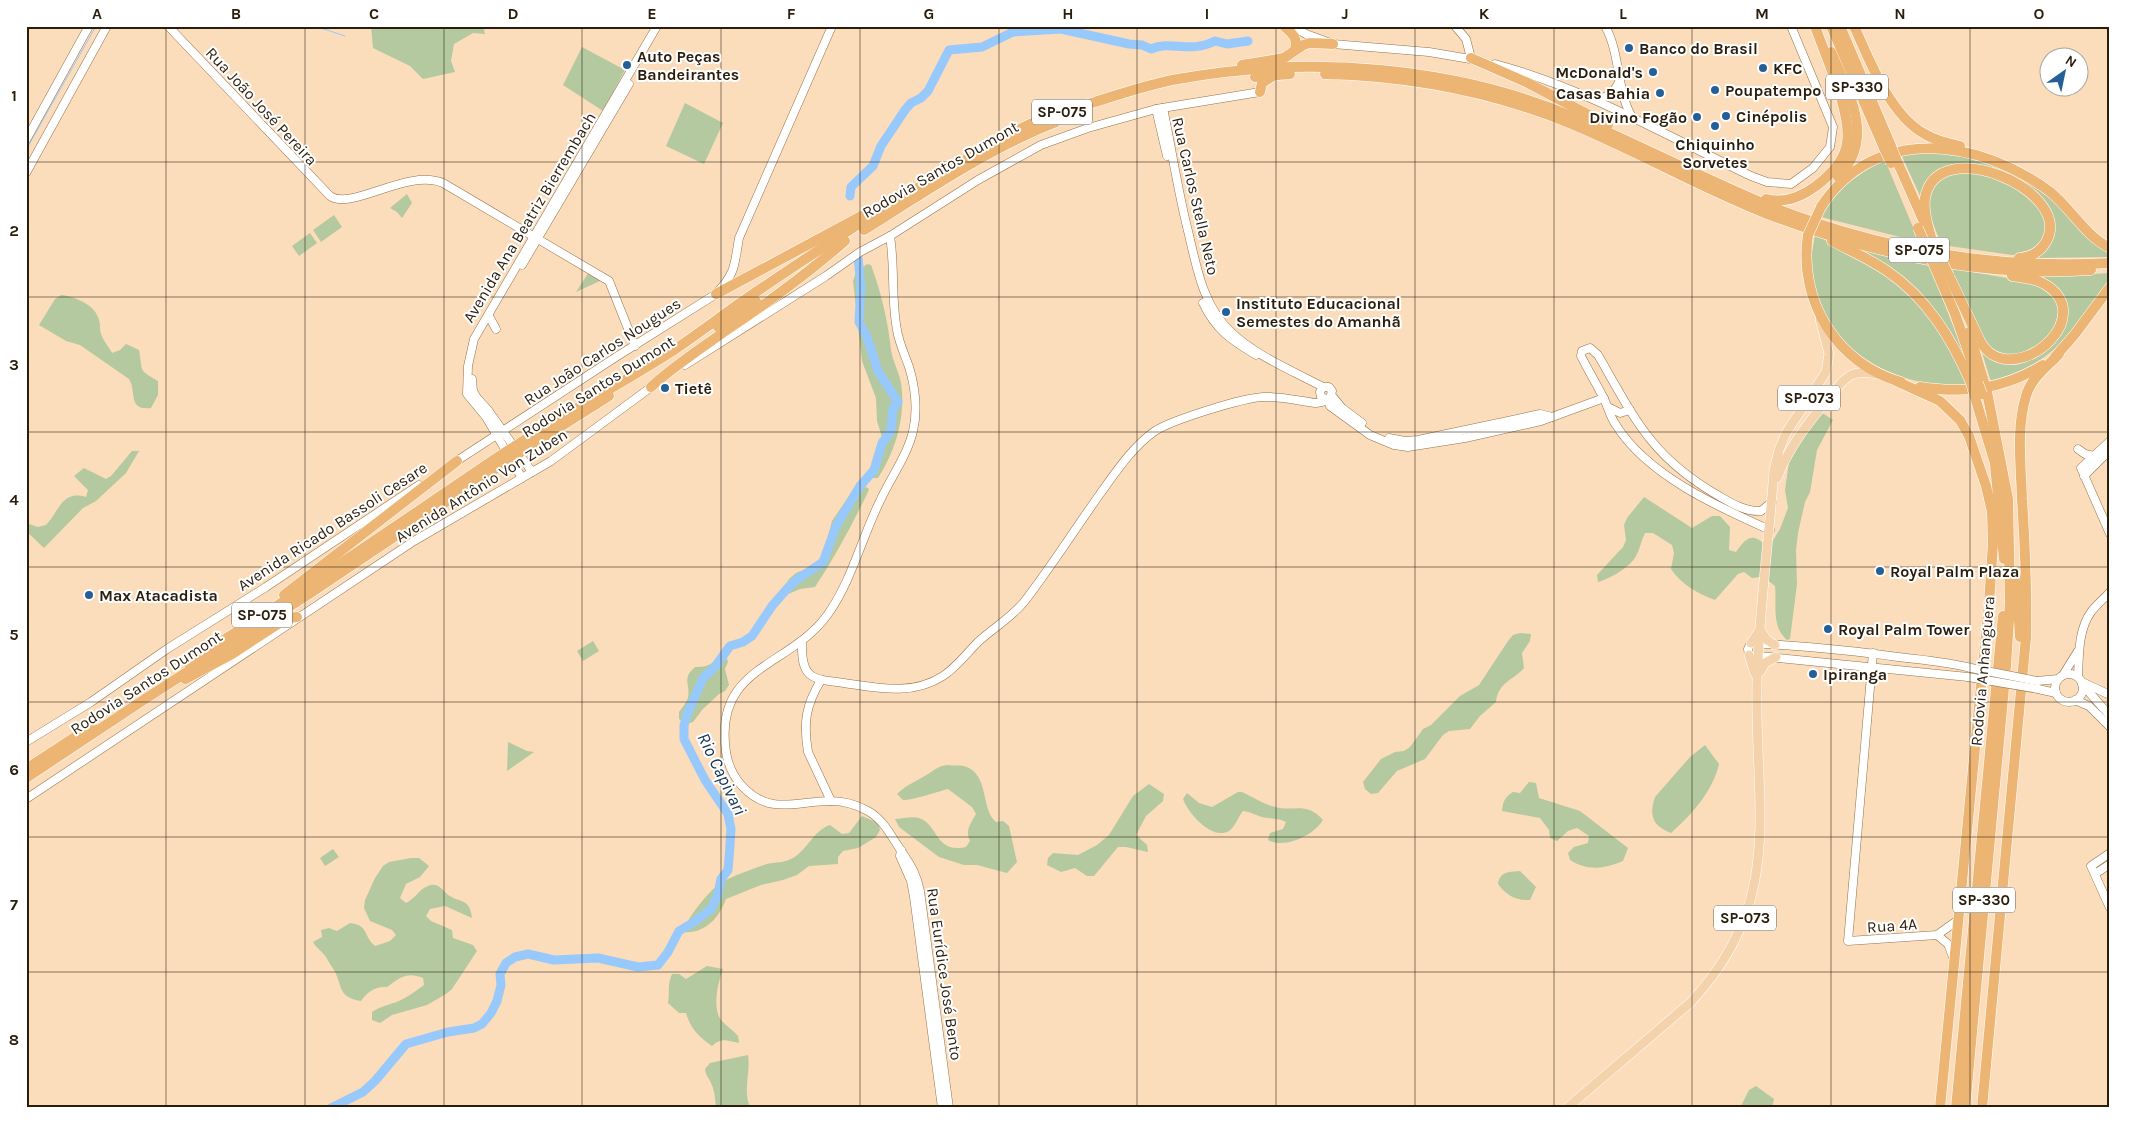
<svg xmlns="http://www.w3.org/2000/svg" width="2136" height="1134" viewBox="0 0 2136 1134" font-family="Karla,sans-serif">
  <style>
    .green { fill: #b4c99f }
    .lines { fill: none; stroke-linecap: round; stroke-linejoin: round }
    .stream { stroke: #98c9fc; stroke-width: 1 }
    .river { stroke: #98c9fc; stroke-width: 9 }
    .secondary-casing { stroke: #95734c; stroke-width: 9 }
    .primary-casing { stroke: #fff; stroke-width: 10 }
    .highway-casing { stroke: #fff; stroke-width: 11 }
    .secondary { stroke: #fff; stroke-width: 8 }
    .primary { stroke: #f4d3ac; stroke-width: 9 }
    .highway { stroke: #edb574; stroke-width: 10 }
    .secondary-bridge-casing { stroke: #95734c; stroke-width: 9; stroke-linecap: butt }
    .highway-bridge-casing { stroke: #fff; stroke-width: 11; stroke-linecap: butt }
    .secondary-bridge { stroke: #fff; stroke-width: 8 }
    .highway-bridge { stroke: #edb574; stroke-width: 10 }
    .grid { fill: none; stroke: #2a1d0c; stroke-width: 1; stroke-opacity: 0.55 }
    .poi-dot { fill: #246097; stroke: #fff; stroke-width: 2 }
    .labels { text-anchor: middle; stroke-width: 4; stroke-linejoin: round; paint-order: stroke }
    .shield { fill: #fff; stroke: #6a6155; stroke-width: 1 }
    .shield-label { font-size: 15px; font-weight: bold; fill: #2a1d0c }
    .poi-label { font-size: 16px; font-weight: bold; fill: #2a1d0c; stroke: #fff; text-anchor: start }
    .street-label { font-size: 16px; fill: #2a1d0c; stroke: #fff }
    .water-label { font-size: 18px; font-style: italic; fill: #103455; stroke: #fff }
    .neatline { fill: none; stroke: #2a1d0c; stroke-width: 2 }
    .grid-label { font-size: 16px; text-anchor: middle; font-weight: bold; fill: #2a1d0c }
  </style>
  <rect width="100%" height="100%" fill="#fbddbb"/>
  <g class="green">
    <polygon points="371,26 483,26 485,34 473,33 454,44 451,61 455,72 423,79 410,66 373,48"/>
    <polygon points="582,47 625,70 603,111 563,85"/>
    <polygon points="685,103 723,123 704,164 666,146"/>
    <path d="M1915 152C1927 152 1941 151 1953 153 2021 164 2061 208 2110 251V257L2034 258 2049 244 2053 237 2054 221 2048 205 2010 179 1945 169 1922 200 1901 154Z"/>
    <polygon points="1884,158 1915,232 1920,242 1821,217 1839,189"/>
    <path d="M1975 172 2006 183 2035 201 2049 223 2040 246 2023 255H2012L1942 245C1935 229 1922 204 1934 187 1937 182 1942 178 1945 175Z"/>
    <polygon points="407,194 412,203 402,218 397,212 390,208"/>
    <polygon points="334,215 342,227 321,242 313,230"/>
    <polygon points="310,233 317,243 299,256 292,246"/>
    <path d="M1815 235C1863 258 1911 287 1942 333 1952 349 1960 368 1969 385 1898 391 1820 349 1811 273 1810 259 1813 248 1815 235Z"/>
    <polygon points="1861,250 1930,266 1968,365 1955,340 1946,326"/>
    <path d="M867 264 871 265C881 292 888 321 891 350 893 362 899 372 901 383 906 416 896 450 878 478H871L869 471 882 437 877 421 876 398 862 361 853 281 856 273Z"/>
    <polygon points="1951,268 2040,284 2060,305 2052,337 2019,357 1993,351 1978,330"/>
    <polygon points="589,272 602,280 576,292"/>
    <path d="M2110 273V283C2072 333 2054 363 1991 382L1980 346 2000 361C2029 352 2065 351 2067 314L2040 277Z"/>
    <path d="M61 295C74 296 96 305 99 320 101 325 99 331 102 336 104 342 109 347 112 353L120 350 126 344 139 350C143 371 137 369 158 381V395L151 408C127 411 137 391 129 379L80 345 66 341 39 325 55 299Z"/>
    <path d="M1821 412 1833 420 1817 450 1810 492 1805 502 1798 533 1796 550 1797 584 1790 639 1787 640C1771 627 1777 604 1775 586L1761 575 1760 577 1752 578 1744 572 1738 574 1715 600C1698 594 1681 584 1671 569L1674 553 1672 545 1653 533H1645C1641 541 1640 549 1636 556 1629 568 1611 578 1598 582L1597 575 1623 547 1626 540 1624 525 1627 518 1644 497 1692 528 1712 516H1720L1730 527 1729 550 1736 552C1745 539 1752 531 1765 545L1772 542 1780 529 1788 508 1785 490 1790 455Z"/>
    <path d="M132 451H139L126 473 96 501 83 508 44 548 26 531V523L38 527 46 525C60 510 62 490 86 497L88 490 74 476 84 468 106 479 111 476Z"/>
    <path d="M866 487 869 489 868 492C852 525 835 557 815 587L800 589 786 595 781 590 790 578 796 573 816 565 824 552 832 521 851 493Z"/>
    <path d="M1520 633 1531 634 1530 641 1522 653 1524 668C1514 680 1498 682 1496 702L1480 716 1470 729 1449 731 1443 735 1425 759 1397 771 1378 793 1371 794 1365 789 1363 782 1381 759 1395 752 1404 751 1410 747 1423 729 1431 725 1460 696 1479 685 1508 641 1513 635Z"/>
    <polygon points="593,641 599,651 583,661 577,651"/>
    <path d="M725 652 728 662 725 669 729 685 725 691 719 694 702 710 693 722 686 724 679 719V712C682 708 686 703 688 698 691 684 681 679 695 667 708 668 716 662 725 652Z"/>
    <polygon points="508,742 527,751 534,752 507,771"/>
    <path d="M1705 745 1719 764C1713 791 1691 815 1671 833 1652 826 1649 815 1655 797L1690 757Z"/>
    <path d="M948 765C953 766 959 765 964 766 990 773 980 809 996 822L1003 821 1009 826 1017 862 1007 873 977 865H964L939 857 899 827 895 819C902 819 912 816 919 818 939 825 935 854 966 847L970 841C965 830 970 825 976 814L972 807 948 789C936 792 914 800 903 800L897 794C906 785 913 783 923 777 933 772 936 766 948 765Z"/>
    <path d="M1529 782 1536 783 1539 798 1580 811 1628 848 1623 861C1605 869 1587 871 1570 860L1568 853 1574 847 1588 843 1589 836 1577 828 1568 831 1557 841 1550 838 1549 830 1540 818 1502 811C1503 801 1505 797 1513 792L1520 793Z"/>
    <polygon points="1149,784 1164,794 1163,801 1146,816 1136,835 1147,845 1148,852 1126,847 1118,847 1094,876 1087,876 1075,868 1061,872 1047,865 1048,858 1053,853 1078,855 1097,845 1109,835 1133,796"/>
    <path d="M1238 792H1242C1253 797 1263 804 1275 807 1295 812 1306 801 1323 820 1313 836 1285 849 1268 840L1270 833 1283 829 1286 822C1278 818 1271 819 1262 817 1255 815 1251 812 1243 811 1238 817 1235 827 1229 831 1212 841 1188 813 1183 799L1187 793 1199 803 1212 807Z"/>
    <path d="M862 816 878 823 880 830 876 837 858 848 843 851 838 857V864L809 866 797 875 783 880 761 885 726 899C719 918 705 934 683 932 689 915 706 895 720 883 728 878 757 867 767 864 776 862 785 863 793 858 808 849 814 830 830 825L842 834 849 833Z"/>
    <polygon points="333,849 339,857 325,866 320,858"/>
    <path d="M411 858H419L429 866 420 877 406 884 400 898 406 903C415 899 419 889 428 886 438 882 441 889 448 895 460 903 470 898 472 918L445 906 430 909 426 916 431 921 452 930 453 938 473 945 477 951 452 989 446 994 427 1005 392 1015 380 1023 372 1020V1012C381 1006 389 1005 399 1001 408 997 417 990 424 985L423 978C407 971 399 978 387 987 375 986 367 992 361 1001 337 997 343 986 334 970 332 967 328 961 326 957 322 951 316 948 313 942L322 937 321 930 329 928 337 931 350 923C369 925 363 936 375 946L390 941 396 935 392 930 370 921 364 908 365 900 375 878 383 866 389 862Z"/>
    <path d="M1520 871 1536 887 1530 900C1516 901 1506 895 1498 884 1500 871 1509 872 1520 871Z"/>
    <path d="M707 966 723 969C718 982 712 1008 721 1020 726 1026 733 1030 738 1036L739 1043C727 1041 722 1037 712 1046 700 1038 690 1028 686 1013H679L668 1003C670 992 667 985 672 974H679L686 979Z"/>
    <path d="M748 1055C751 1071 742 1094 751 1108H716C715 1100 715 1091 711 1083 709 1078 706 1076 705 1069L710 1063Z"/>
    <polygon points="1756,1086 1774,1099 1772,1108 1740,1108 1749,1090"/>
  </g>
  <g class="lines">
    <g class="stream">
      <polyline points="315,26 345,36"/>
      <polyline points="26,150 96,26"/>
    </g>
    <g class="river">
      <path d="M850 196 851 187 873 166 881 146 905 110 911 103 921 98 928 91 949 50 982 47 1013 32 1061 29 1129 44 1142 45 1151 49C1172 40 1189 54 1215 41L1227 44 1248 41"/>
      <polyline points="331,1108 363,1092 375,1081 406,1044 448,1032 474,1028 482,1024 491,1013 497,1001 501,985 500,974 506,963 515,957 528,954 554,960 598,958 638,967 658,965 668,952 679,931 694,922 711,909 718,894 721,879 728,870 729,859 731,829 728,814 705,780 684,739 684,725 688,712 703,678 714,668 730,646 743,642 752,636 772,606 786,590 795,581 823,562 836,526 860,486 874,470 882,443 891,431 893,408 898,402 878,371 867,337 859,322 861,286 858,257"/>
    </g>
    <g class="secondary-casing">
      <g id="secondary">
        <path d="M168 26 330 196C352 211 407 168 443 183L609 281 635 346"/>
        <polyline points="1292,26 1306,34 1333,44 1429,52 1476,60"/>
        <polyline points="1455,26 1466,39 1471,58"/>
        <path d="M1605 26C1621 54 1616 90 1632 117"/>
        <path d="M1495 64C1585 88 1667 136 1751 176L1767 182 1791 184 1813 168 1830 147 1833 127 1791 26"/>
        <path d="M1596 100C1609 96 1615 93 1620 79"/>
        <path d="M1163 108C1172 150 1178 193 1189 235 1197 270 1204 307 1231 332 1256 356 1293 371 1323 387H1329L1332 391 1330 398 1326 399 1321 397 1320 392 1323 387"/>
        <polyline points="1156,109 1167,156"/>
        <polyline points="26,140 89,26"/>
        <polyline points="26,173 107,26"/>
        <path d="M890 236C895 267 891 299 897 330 899 343 905 355 909 367 915 386 918 411 913 431 908 454 890 479 880 501 862 537 852 580 828 614 790 668 713 665 726 752 728 765 733 776 742 786 770 816 796 801 831 801 843 801 857 805 868 811 882 819 889 832 898 846 909 863 916 871 920 891L949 1108"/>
        <polyline points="522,265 629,84"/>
        <path d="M1203 303C1216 330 1231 340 1256 355"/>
        <polyline points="490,318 496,329"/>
        <polyline points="685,365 826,276 860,252 890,236 978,180 1041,145 1088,128 1156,109 1260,92"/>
        <polyline points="472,379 473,391 477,398 488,410 532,472"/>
        <polyline points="1332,396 1342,408 1362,423"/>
        <polyline points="1327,399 1330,406 1370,435 1394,445 1408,447 1465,438 1541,421 1604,398"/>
        <polyline points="1608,407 1620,413 1630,410"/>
        <polyline points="1389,438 1405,441 1418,440 1540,414 1552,417"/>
        <polyline points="2110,441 2081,468 2110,534"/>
        <polyline points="2078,449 2085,454 2094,456"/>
        <path d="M452 464 616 357 716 294C736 272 734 267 739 238L832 26"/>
        <polyline points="2084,476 2110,450"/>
        <polyline points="522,478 486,417 467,394 468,366 474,339 657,26"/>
        <path d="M1770 530C1718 507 1647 475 1616 425 1610 417 1608 406 1603 397 1596 383 1588 370 1581 356L1582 351 1590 348 1598 355C1635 419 1651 457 1719 496 1731 503 1746 512 1761 511L1772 502"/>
        <path d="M802 641C801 678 810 679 844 683 878 688 912 696 943 676 957 667 967 653 978 642 993 628 1011 618 1024 602 1051 567 1075 529 1100 494 1115 473 1133 446 1155 431 1172 420 1242 398 1263 397 1280 396 1299 401 1316 403L1322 402 1326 399"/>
        <polyline points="1873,653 1848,941 1937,935 1958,920"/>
        <circle cx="2069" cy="688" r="14"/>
        <polyline points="2063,675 2078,651"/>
        <path d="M1968 677 1749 655 1748 649 1751 643C1800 646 1849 650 1898 657 1922 660 1947 662 1971 668"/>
        <path d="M2078 677C2079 656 2078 630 2091 612 2096 605 2104 599 2110 592"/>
        <path d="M821 680C806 705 803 722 808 752L831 801"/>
        <polyline points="2037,681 2058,679"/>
        <polyline points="2082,682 2110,695"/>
        <polyline points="2082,684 2110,716"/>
        <polyline points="2038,689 2056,693"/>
        <polyline points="2075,700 2089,706 2110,727"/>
        <polyline points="26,742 91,702 167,649 266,587 419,485"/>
        <polyline points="26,799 414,541 551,461 654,385"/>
        <polyline points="901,850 900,856 911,881 914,897 942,1108"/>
        <polyline points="2110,853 2091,866 2110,908"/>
        <polyline points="2095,874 2110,864"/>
        <polyline points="1937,935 1948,944 1953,957"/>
      </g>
    </g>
    <g class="primary-casing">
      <g id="primary">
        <path d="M1777 478C1791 441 1818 411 1842 382 1854 370 1863 372 1878 374"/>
        <polyline points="1760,630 1767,640 1775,645"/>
        <polyline points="1751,643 1760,630"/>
        <polyline points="1749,655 1755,674"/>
        <polyline points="1760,672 1765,663 1776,657"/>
        <path d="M1567 1108 1690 1003C1787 900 1754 807 1757 681 1759 611 1769 540 1774 470L1779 450 1786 433 1826 372 1829 354 1820 319"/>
      </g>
    </g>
    <g class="highway-casing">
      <g id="highway">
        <path d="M1284 26C1293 34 1298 38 1295 50"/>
        <polyline points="1831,26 1884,148"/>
        <polyline points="1840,26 1891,146"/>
        <path d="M1854 26C1870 61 1889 113 1923 133 1934 140 1947 143 1960 146"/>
        <path d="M1831 52C1849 93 1876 139 1838 177"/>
        <polyline points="1471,58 1528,83 1608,125"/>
        <polyline points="1242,65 1284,58 1303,45 1310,43 1333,44"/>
        <path d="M1325 74C1408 76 1494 92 1572 124 1637 151 1699 187 1765 213 1869 253 1980 278 2091 270"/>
        <polyline points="1255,77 1290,74"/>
        <polyline points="1260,92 1262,83 1273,76"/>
        <polyline points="1897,161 1924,222"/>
        <path d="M1766 199C1784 204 1801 197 1816 186 1829 176 1842 164 1846 148 1855 118 1825 56 1815 26"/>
        <path d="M1821 207C1875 124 1978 139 2049 191 2071 208 2084 235 2110 248"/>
        <path d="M864 230C923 193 991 147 1056 122"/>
        <path d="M1808 235C1798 301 1837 364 1901 382"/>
        <path d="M1832 241C1851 251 1870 259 1887 271 1927 298 1952 339 1971 383"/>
        <path d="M1933 244C1929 230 1923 213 1925 198 1937 132 2072 190 2047 240 2041 252 2032 257 2019 258"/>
        <polyline points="1940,279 1955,314 1976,374"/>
        <path d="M1951 280 1980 341C1983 346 1987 352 1993 355 2030 376 2094 315 2046 285 2036 278 2023 278 2012 276"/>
        <polyline points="716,294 869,212"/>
        <polyline points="718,327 756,301"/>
        <polyline points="1969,332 1984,382"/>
        <polyline points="2055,357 2075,334 2110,287"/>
        <polyline points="1896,381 1940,401 1960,420 1969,436 1986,486 1992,512 1993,543 1989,604 1940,1108"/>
        <path d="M651 387C675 365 702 348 728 329 769 302 808 273 845 241"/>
        <path d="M1920 387C1966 394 2003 389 2043 365"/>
        <polyline points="1974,394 1994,460"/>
        <path d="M526 439C575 408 626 381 674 350 695 336 716 320 737 305 810 255 885 205 962 162 985 149 1007 135 1030 124 1051 115 1074 108 1095 102 1123 93 1150 84 1178 79 1309 55 1454 66 1576 118 1642 146 1706 180 1772 207 1879 249 1995 270 2110 263"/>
        <polyline points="530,446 609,396"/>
        <polyline points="1994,454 2004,559"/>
        <polyline points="2016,576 2020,637"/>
        <polyline points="284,595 457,461"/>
        <polyline points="188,663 303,589 495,459"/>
        <polyline points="185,679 232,654 287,618 297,617"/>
        <polyline points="26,769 92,726"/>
        <polyline points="26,778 148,697 309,594 500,466"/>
        <polyline points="1956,1108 2003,616"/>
        <polyline points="1965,1108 2006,666 2010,603 2008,499 1987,392"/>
        <path d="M1982 1108 2026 637C2027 591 2025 545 2022 499 2021 466 2016 428 2026 396 2031 378 2047 367 2059 354"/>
      </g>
    </g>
    <use href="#secondary" class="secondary"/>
    <use href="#primary" class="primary"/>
    <use href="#highway" class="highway"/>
    <g class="secondary-bridge-casing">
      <g id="secondary-bridge">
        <polyline points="1971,668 2037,681"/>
        <polyline points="1968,677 2038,689"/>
      </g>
    </g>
    <g class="highway-bridge-casing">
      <g id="highway-bridge">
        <polyline points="1891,146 1897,161"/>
        <polyline points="1884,148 1891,163"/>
        <polyline points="1918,228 1940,279"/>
        <polyline points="1808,235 1821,207"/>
        <polyline points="1935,247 1949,276"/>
        <polyline points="1971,383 1974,394"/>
        <polyline points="1978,383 1982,394"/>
        <polyline points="495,459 526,439"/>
        <polyline points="500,466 530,446"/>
      </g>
    </g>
    <use href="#secondary-bridge" class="secondary-bridge"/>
    <use href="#highway-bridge" class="highway-bridge"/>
  </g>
  <path class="grid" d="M166 26V1108M305 26V1108M444 26V1108M582 26V1108M721 26V1108M860 26V1108M999 26V1108M1137 26V1108M1276 26V1108M1415 26V1108M1554 26V1108M1692 26V1108M1831 26V1108M1970 26V1108M26 162H2110M26 297H2110M26 432H2110M26 567H2110M26 702H2110M26 837H2110M26 972H2110"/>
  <g class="poi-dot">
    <circle cx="1629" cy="48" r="5"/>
    <circle cx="627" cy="65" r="5"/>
    <circle cx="1763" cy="68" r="5"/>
    <circle cx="1653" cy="72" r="5"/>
    <circle cx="1715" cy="90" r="5"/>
    <circle cx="1660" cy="93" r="5"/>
    <circle cx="1726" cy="116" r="5"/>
    <circle cx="1697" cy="117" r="5"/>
    <circle cx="1715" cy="126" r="5"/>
    <circle cx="1226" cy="312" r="5"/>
    <circle cx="665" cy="388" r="5"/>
    <circle cx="1880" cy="571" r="5"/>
    <circle cx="89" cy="595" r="5"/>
    <circle cx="1828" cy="629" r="5"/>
    <circle cx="1813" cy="674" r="5"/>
  </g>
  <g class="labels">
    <g class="shield">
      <rect x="1826" y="74.5" width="62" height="25" rx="4"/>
      <rect x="1032" y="99.5" width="60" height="25" rx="4"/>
      <rect x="1889" y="237.5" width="60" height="25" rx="4"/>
      <rect x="1778" y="385.5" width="62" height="25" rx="4"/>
      <rect x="232" y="602.5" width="60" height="25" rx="4"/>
      <rect x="1953" y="887.5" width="62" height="25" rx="4"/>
      <rect x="1714" y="905.5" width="62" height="25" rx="4"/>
    </g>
    <g class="shield-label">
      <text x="1857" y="92">SP-330</text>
      <text x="1062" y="117">SP-075</text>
      <text x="1919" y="255">SP-075</text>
      <text x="1809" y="403">SP-073</text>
      <text x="262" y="620">SP-075</text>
      <text x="1984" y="905">SP-330</text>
      <text x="1745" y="923">SP-073</text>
    </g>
    <g class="poi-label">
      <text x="1639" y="54">Banco do Brasil</text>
      <text x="637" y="62">Auto Peças<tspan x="637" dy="18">Bandeirantes</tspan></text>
      <text x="1773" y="74">KFC</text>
      <text x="1643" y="78" text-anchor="end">McDonald's</text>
      <text x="1725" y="96">Poupatempo</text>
      <text x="1650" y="99" text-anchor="end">Casas Bahia</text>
      <text x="1736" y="122">Cinépolis</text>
      <text x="1687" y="123" text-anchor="end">Divino Fogão</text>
      <text x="1715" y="150" text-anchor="middle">Chiquinho<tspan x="1715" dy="18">Sorvetes</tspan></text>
      <text x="1236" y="309">Instituto Educacional<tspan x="1236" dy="18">Semestes do Amanhã</tspan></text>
      <text x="675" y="394">Tietê</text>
      <text x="1890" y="577">Royal Palm Plaza</text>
      <text x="99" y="601">Max Atacadista</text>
      <text x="1838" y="635">Royal Palm Tower</text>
      <text x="1823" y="680">Ipiranga</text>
    </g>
    <g class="street-label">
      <text transform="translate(262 106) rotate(47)" y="6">Rua João José Pereira</text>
      <text transform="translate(940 169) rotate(-30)" y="6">Rodovia Santos Dumont</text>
      <text transform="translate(1196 196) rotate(77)" y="6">Rua Carlos Stella Neto</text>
      <text transform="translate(529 217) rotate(-59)" y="6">Avenida Ana Beatriz Bierrembach</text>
      <text transform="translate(602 351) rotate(-33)" y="6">Rua João Carlos Nougues</text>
      <text transform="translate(598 386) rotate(-32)" y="6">Rodovia Santos Dumont</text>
      <text transform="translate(481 485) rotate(-32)" y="6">Avenida Antônio Von Zuben</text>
      <text transform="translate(332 526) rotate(-33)" y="6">Avenida Ricado Bassoli Cesare</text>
      <text transform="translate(1982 671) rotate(-85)" y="6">Rodovia Anhanguera</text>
      <text transform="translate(146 682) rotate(-33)" y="6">Rodovia Santos Dumont</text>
      <text transform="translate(1892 925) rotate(-4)" y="6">Rua 4A</text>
      <text transform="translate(945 974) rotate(82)" y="6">Rua Eurídice José Bento</text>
    </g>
    <g class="water-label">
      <text transform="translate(722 774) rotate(64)" y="6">Rio Capivari</text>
    </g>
  </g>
  <rect width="2136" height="1134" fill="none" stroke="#ffffff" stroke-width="55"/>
  <g transform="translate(2064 72) rotate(33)"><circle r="24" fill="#ffffff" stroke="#aaa59e"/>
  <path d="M0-4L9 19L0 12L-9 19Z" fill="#246097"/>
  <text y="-8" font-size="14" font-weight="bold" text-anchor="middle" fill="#2a1d0c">N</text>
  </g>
  <rect x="28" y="28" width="2080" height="1078" class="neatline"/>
  <g class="grid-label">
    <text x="97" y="19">A</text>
    <text x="236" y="19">B</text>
    <text x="374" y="19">C</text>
    <text x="513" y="19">D</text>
    <text x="652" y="19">E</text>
    <text x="791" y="19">F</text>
    <text x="929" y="19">G</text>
    <text x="1068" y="19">H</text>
    <text x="1207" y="19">I</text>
    <text x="1345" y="19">J</text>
    <text x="1484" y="19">K</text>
    <text x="1623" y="19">L</text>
    <text x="1762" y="19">M</text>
    <text x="1900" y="19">N</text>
    <text x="2039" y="19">O</text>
    <text x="14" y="101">1</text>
    <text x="14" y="236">2</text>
    <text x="14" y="370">3</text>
    <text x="14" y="505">4</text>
    <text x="14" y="640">5</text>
    <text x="14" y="775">6</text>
    <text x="14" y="910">7</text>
    <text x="14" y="1045">8</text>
  </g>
</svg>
